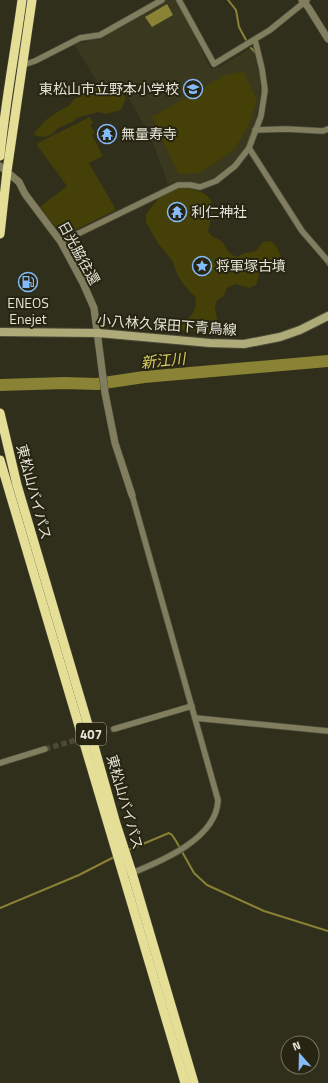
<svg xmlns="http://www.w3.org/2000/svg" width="328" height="1083" viewBox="0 0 328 1083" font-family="'Titillium Web','Noto Sans JP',sans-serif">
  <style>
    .built { fill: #3a381e }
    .green { fill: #453f08 }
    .water { fill: #8a8234 }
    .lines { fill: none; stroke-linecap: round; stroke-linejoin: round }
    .stream { stroke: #8a8234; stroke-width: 2 }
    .river { stroke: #8a8234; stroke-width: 12 }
    .minor-tunnel { stroke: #4b4a37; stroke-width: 5.5; stroke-dasharray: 5.5 3; stroke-linecap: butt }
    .minor-casing { stroke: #4d4c39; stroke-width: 7 }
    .tertiary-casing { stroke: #4d4c39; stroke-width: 8 }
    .secondary-casing { stroke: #4d4c39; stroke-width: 10 }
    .trunk-casing { stroke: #4d4c39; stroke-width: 10 }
    .minor { stroke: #807e5f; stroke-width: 5.5 }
    .tertiary { stroke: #807e5f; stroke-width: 7 }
    .secondary { stroke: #afab79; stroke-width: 8 }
    .trunk { stroke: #e4de96; stroke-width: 9 }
    .labels { text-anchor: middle; stroke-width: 4; stroke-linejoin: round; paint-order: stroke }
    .shield { fill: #272512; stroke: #abab9d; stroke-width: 1 }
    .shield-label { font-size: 13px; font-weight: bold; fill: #e4e4d8 }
    .poi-label { font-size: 14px; fill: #e4e4d8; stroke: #272512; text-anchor: start }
    .street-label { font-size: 14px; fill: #e4e4d8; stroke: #272512 }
    .water-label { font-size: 15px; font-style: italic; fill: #d9cd63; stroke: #272512 }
  </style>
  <rect width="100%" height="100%" fill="#302f1b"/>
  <polygon class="built" points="166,0 178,0 210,68 213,69 221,66 249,49 251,49 255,52 260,77 260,97 257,117 246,145 238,159 233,165 214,178 199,183 176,181 168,184 151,138 121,84 104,93 74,44 80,42 84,43 92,39 100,37"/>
  <g class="green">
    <polygon points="243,71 257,100 248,127 234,150 200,173 178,174 152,117 223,76"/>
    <polygon points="119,86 126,98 121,110 106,114 98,112 76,118 73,122 58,128 54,133 46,137 36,136 34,133 46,120 57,112 70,105 73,100 96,87 102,95 113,92"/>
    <polygon points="90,117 93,123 90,124 95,133 92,135 103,156 89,163 116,210 65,235 61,234 40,207 67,186 36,144"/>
    <path d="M178 187C211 192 218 196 208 231 214 240 215 236 221 241 228 247 224 252 237 257L245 253 256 251 263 242 271 241 277 247 281 257C275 263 272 261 267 264 261 268 258 279 256 285L249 288 236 284 227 288 224 296 217 300 215 308 219 328 215 333 169 329 164 328 160 325 161 322 167 320 182 323C193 315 196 311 196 298L184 285 177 274 173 262 157 242 146 222V214L161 195Z"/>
  </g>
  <polygon class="water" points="167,4 173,15 152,27 145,17"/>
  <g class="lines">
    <g class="stream">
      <polyline points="228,0 236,10 239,27 246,40"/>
      <polyline points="251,48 256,53"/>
      <polyline points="262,95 262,85"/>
      <polyline points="247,146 253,130"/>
      <polyline points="325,261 328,265"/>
      <polyline points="126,851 169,833 172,835 176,841 194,873 207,885 264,911 328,931"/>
      <polyline points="0,908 79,875 116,856"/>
    </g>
    <polyline class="river" points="0,385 65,383 97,384 144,377 328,361"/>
    <polyline class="minor-tunnel" points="45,749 114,729"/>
    <g class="minor-casing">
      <g id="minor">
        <polyline points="179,0 214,64 270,30 307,0"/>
        <polyline points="23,65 35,61 80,38 100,35 162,0"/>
        <polyline points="255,130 286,129 323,131 328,129"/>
        <polyline points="249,148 302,231 328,261"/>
        <polyline points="61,242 178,185 190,185 200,187 216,181 235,166 249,148 261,116 265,90 262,69 255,40"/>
        <path d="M132 495 218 800C217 838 162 861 132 873"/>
        <polyline points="195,718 328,731"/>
        <polyline points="114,729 192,706"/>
        <polyline points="0,763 45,749"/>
      </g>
    </g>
    <g class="tertiary-casing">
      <g id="tertiary">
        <polyline points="302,0 308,7 328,39"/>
        <polyline points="0,166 19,182 25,194 61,242 83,283 94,308 105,393 115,443 132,495"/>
      </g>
    </g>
    <g class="secondary-casing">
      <polyline id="secondary" points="0,332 98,333 210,343 244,344 280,337 300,330 328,316"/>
    </g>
    <g class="trunk-casing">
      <g id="trunk">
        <path d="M0 156C5 104 15 52 22 0"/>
        <polyline points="0,234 7,171 32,0"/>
        <polyline points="0,413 17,485 89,728 116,824 132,873 194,1083"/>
        <polyline points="0,460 185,1083"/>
      </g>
    </g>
    <use href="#minor" class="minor"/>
    <use href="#tertiary" class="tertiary"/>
    <use href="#secondary" class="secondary"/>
    <use href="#trunk" class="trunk"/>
  </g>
  <defs>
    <g id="school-ring" transform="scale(1)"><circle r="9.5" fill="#272512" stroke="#85bbfb" stroke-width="1.5"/><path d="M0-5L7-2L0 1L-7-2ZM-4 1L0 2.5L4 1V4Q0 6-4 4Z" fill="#85bbfb"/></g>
    <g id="temple-ring" transform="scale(1)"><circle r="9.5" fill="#272512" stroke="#85bbfb" stroke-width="1.5"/><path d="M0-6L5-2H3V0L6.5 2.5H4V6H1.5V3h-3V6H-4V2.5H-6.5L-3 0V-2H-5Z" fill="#85bbfb"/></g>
    <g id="sight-ring" transform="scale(1)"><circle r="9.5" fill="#272512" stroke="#85bbfb" stroke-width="1.5"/><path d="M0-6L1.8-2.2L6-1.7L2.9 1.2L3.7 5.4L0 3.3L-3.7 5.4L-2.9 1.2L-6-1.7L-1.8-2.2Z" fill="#85bbfb"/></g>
    <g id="fuel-ring" transform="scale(1)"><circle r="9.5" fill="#272512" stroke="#85bbfb" stroke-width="1.5"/><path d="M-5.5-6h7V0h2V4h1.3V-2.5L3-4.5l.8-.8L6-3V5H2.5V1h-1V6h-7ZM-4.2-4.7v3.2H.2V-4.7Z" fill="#85bbfb"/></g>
  </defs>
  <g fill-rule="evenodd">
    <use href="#school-ring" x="193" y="89"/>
    <use href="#temple-ring" x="107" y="134"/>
    <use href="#temple-ring" x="177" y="212"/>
    <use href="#sight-ring" x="202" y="266"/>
    <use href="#fuel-ring" x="28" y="282"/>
  </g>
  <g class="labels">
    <rect class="shield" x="76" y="723" width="30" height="22" rx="3"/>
    <g class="shield-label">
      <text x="91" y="739">407</text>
    </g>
    <g class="poi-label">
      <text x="179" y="94" text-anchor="end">東松山市立野本小学校</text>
      <text x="121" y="139">無量寿寺</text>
      <text x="191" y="217">利仁神社</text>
      <text x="216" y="271">将軍塚古墳</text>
      <text x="28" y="308" text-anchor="middle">ENEOS<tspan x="28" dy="16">Enejet</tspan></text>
    </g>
    <g class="street-label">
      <text transform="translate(79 253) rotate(61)" y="5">日光脇往還</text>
      <text transform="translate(167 325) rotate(4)" y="5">小八林久保田下青鳥線</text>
      <text transform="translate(34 492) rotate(75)" y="5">東松山バイパス</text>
      <text transform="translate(125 802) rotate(74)" y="5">東松山バイパス</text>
    </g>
    <g class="water-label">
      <text transform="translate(163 361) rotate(-6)" y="5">新江川</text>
    </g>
  </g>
  <g transform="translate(300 1055) rotate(340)"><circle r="19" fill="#272512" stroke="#737161"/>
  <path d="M0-3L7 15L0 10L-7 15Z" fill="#85bbfb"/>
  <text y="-6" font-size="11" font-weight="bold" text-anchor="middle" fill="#e4e4d8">N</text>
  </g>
</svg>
